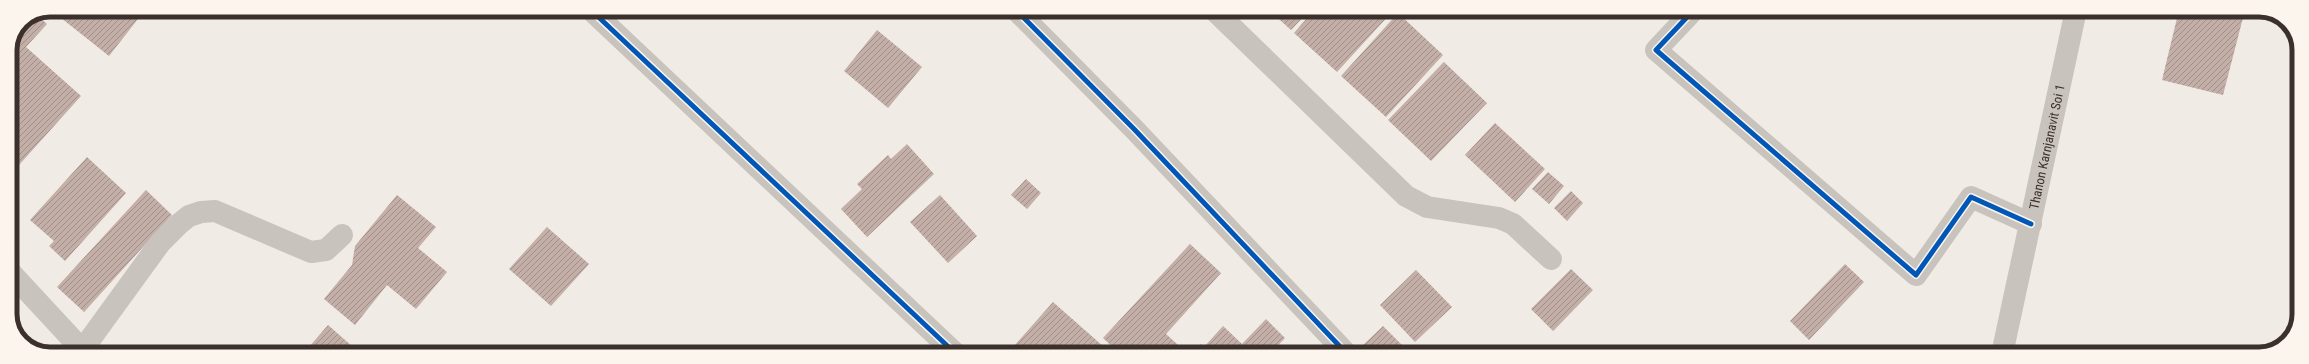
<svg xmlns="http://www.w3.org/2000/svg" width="2309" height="364" viewBox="0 0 2309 364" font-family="'Roboto Condensed',sans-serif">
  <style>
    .building { fill: url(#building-hatch) }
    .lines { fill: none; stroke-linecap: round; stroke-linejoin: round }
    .street { stroke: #c9c3be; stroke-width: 22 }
    .cycleway-casing { stroke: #fbf5ee; stroke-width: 8 }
    .cycleway { stroke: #0057b8; stroke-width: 5 }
    .labels { text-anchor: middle; stroke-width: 3; stroke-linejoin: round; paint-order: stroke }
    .street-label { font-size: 13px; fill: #3b302b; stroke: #fbf5ee }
    .rim { fill: none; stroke: #3b302b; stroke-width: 5 }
  </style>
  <defs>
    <pattern id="building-hatch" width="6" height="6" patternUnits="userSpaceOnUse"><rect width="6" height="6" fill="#c3afa7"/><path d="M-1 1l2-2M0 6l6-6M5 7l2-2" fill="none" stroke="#a08f88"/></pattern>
  </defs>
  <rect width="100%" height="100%" fill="#f0ebe5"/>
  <g class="building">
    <polygon points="51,10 145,10 109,56"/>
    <polygon points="1269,10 1310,10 1291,30"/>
    <polygon points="1314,10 1390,10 1392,12 1337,72 1294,33"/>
    <polygon points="2179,10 2245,10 2223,95 2162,80"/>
    <polygon points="1398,13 1443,55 1386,117 1341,76"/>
    <polygon points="37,15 47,24 26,47 81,96 10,175 10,50 22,22"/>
    <polygon points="877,30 922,67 888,108 844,71"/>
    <polygon points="1444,62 1487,103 1431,161 1388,120"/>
    <polygon points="1495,123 1545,169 1515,202 1465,155"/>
    <polygon points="907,144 934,174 867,237 841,209 862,189 857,184 888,155 891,159"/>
    <polygon points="87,157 126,193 65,261 49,246 54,241 30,220"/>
    <polygon points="1548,172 1564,186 1549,204 1532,189"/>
    <polygon points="1026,179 1041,193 1027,209 1011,195"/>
    <polygon points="146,190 172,215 84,312 57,287"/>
    <polygon points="1571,191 1583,203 1567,221 1554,208"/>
    <polygon points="397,195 436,227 418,248 447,272 416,309 387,285 355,325 324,299 352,265 355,246"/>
    <polygon points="940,195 977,236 948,263 910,222"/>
    <polygon points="547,227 589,264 551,306 509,269"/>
    <polygon points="1190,244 1221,273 1166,334 1188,354 1120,354 1103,338"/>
    <polygon points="1845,264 1864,282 1809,340 1790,321"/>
    <polygon points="1571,269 1593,290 1553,331 1531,309"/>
    <polygon points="1416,270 1452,307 1415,342 1380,305"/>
    <polygon points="1053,302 1112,354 1007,354"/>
    <polygon points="1266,319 1285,338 1270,354 1191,354 1201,344 1204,347 1223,326 1242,344"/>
    <polygon points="328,325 361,354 303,354"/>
    <polygon points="1383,326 1411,354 1372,354 1363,345"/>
  </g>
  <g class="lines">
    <g class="street">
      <polyline points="591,10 956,354"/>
      <polyline points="1016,10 1134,129 1347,354"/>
      <polyline points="1214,10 1406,196 1427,207 1499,218 1513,224 1551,259"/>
      <polyline points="1685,10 1690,14 1656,50 1916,275 1971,197 2031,224"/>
      <polyline points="10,272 86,354"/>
      <polyline points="83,349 160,243 179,224 189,216 201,212 215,211 311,252 326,250 342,235"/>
      <path id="s1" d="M2002 354 2076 10"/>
    </g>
    <g class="cycleway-casing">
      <g id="cycleway">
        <polyline points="591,10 956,354"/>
        <polyline points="1016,10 1134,129 1347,354"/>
        <polyline points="1685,10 1690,14 1656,50 1916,275 1971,197 2031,224"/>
      </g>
    </g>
    <use href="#cycleway" class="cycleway"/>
  </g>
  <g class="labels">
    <g class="street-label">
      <text dy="5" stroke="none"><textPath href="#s1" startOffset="212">Thanon Karnjanavit Soi 1</textPath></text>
    </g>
  </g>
  <path d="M0 0H2309V364H0ZM50 17H2259A33 33 0 0 1 2292 50V314A33 33 0 0 1 2259 347H50A33 33 0 0 1 17 314V50A33 33 0 0 1 50 17Z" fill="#fbf5ee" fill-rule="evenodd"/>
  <path class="rim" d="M50 17H2259A33 33 0 0 1 2292 50V314A33 33 0 0 1 2259 347H50A33 33 0 0 1 17 314V50A33 33 0 0 1 50 17Z"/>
</svg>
